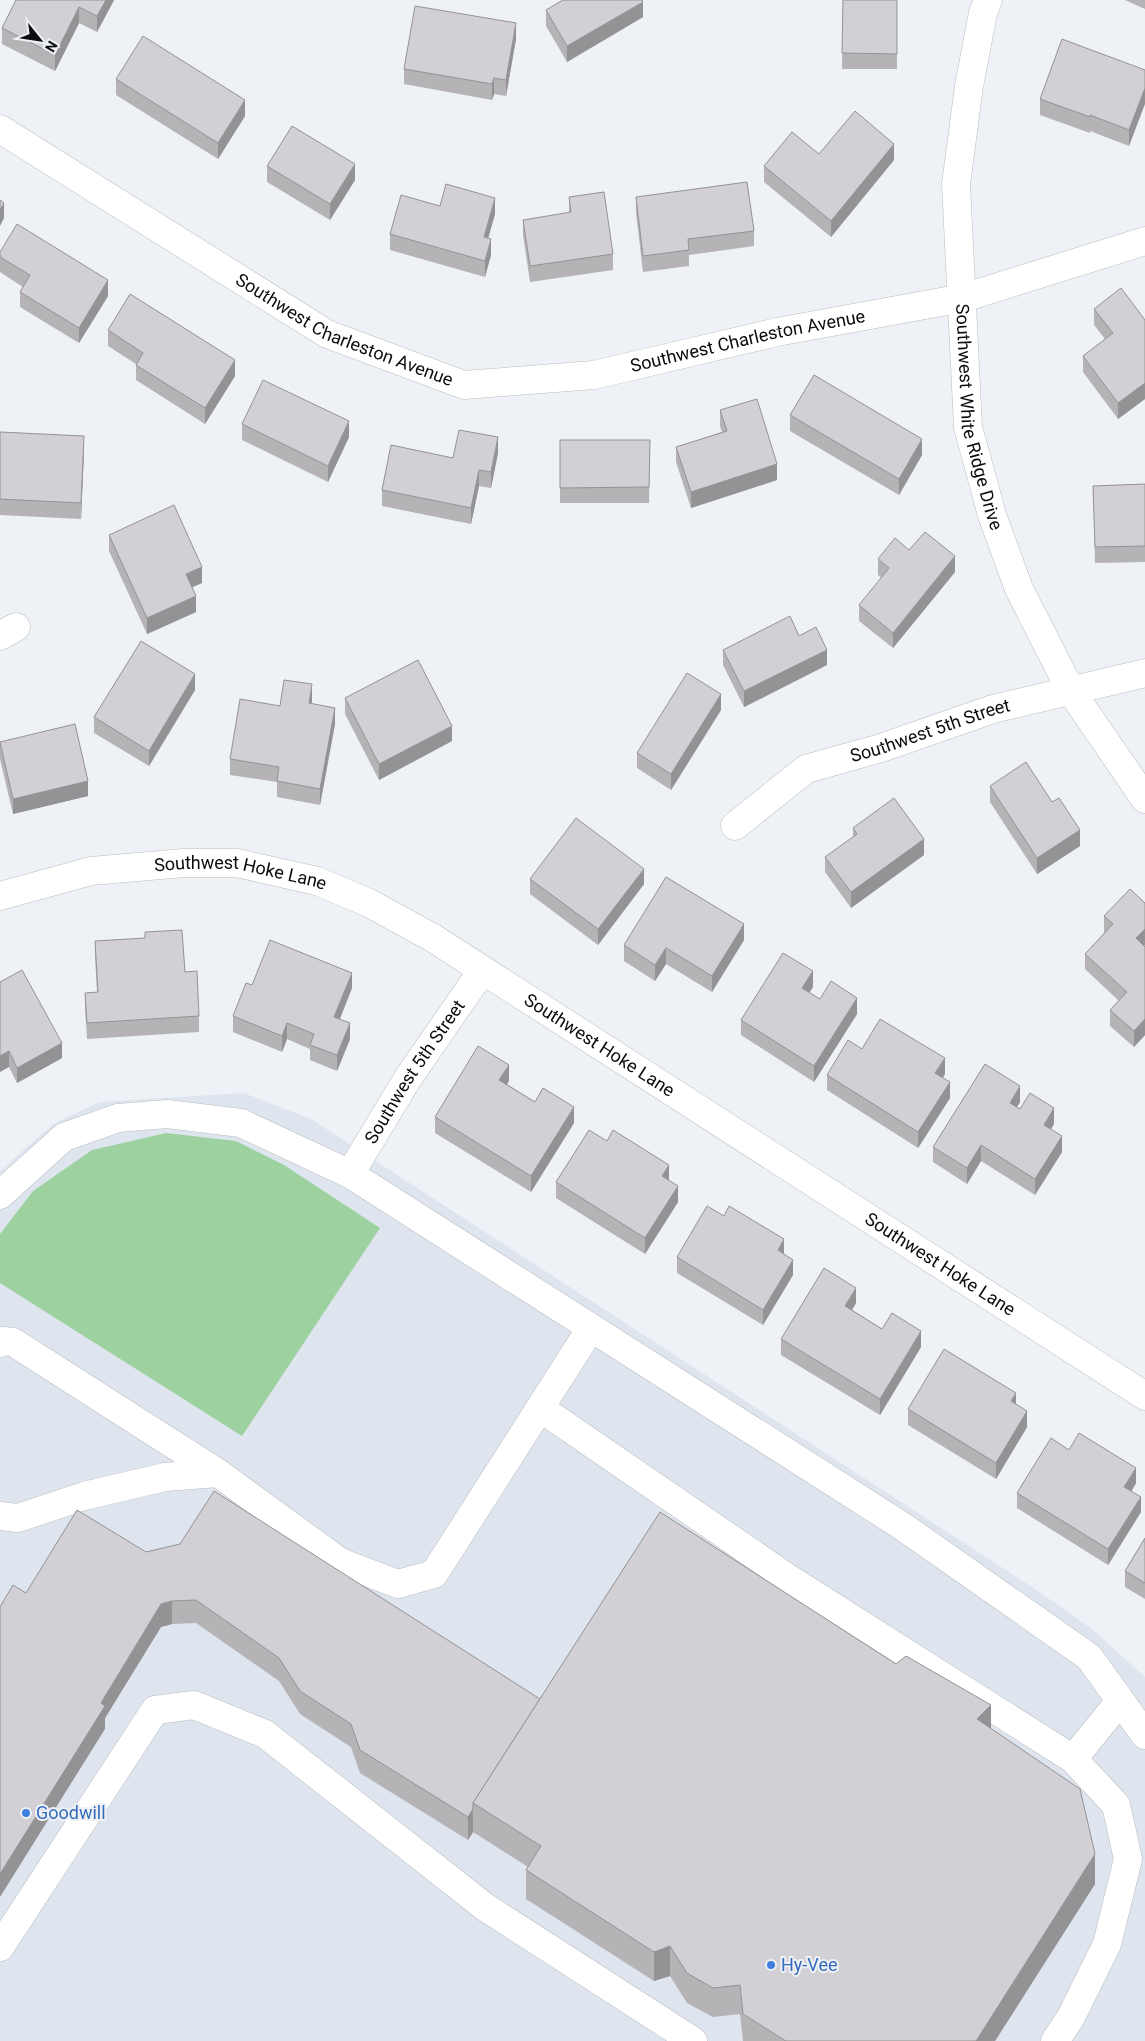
<svg xmlns="http://www.w3.org/2000/svg" width="1145" height="2041" viewBox="0 0 1145 2041" font-family="Roboto,sans-serif">
  <style>
    .built { fill: #dee5ef }
    .green { fill: #9ed1a0 }
    .lines { fill: none; stroke-linecap: round; stroke-linejoin: round }
    .minor-casing { stroke: #babdc0; stroke-width: 29 }
    .minor { stroke: #fff; stroke-width: 28 }
    .wall { fill: #b5b3b6 }
    .shaded-wall { fill: #939294 }
    .building { fill: #d2d0d4; stroke: #939294 }
    .shop-dot { fill: #3f7fe0; stroke: #eef1f5; stroke-width: 2 }
    .labels { text-anchor: middle; stroke-width: 4; stroke-linejoin: round; paint-order: stroke }
    .street-label { font-size: 18px; fill: #0b0c0d; stroke: #eef1f5 }
    .shop-label { font-size: 18px; fill: #366cbe; stroke: #eef1f5; text-anchor: start }
  </style>
  <rect width="100%" height="100%" fill="#eef1f5"/>
  <polygon class="built" points="244,1093 311,1119 1035,1589 1092,1629 1145,1677 1145,2041 0,2041 0,1171 53,1124 99,1102"/>
  <polygon class="green" points="166,1133 236,1141 284,1165 380,1228 242,1436 0,1283 0,1234 33,1191 92,1150"/>
  <g class="lines">
    <g class="minor-casing">
      <g id="minor">
        <path id="s1" d="M988 0 983 13 969 86 956 184 968 427 992 515 1019 589 1071 691 1145 799"/>
        <path id="s2" d="M0 129 327 334 464 385 594 375 777 332 963 298 1145 241"/>
        <polyline points="0,636 16,627"/>
        <path id="s3" d="M735 826 806 769 881 748 993 709 1145 673"/>
        <path id="s4" d="M0 896 91 871 184 863H237L317 881 369 903 433 938 1145 1396"/>
        <path id="s5" d="M350 1174 408 1078 482 971"/>
        <polyline points="0,1195 64,1137 118,1118 167,1114 241,1123 350,1174 902,1526 1089,1657 1145,1735"/>
        <polyline points="0,1343 3,1341 13,1342 218,1473"/>
        <polyline points="540,1408 788,1578 1073,1759 1120,1701"/>
        <polyline points="0,1516 18,1518 84,1496 165,1477 218,1473 340,1562 398,1584 434,1574 591,1328"/>
        <polyline points="0,1947 155,1710 194,1705 265,1734 485,1907 693,2041"/>
        <polyline points="1055,2041 1071,2017 1107,1944 1128,1859 1116,1805 1073,1759"/>
      </g>
    </g>
    <use href="#minor" class="minor"/>
  </g>
  <g class="wall">
    <polygon points="16,0 114,0 97,32 79,23 55,71 2,44 2,28"/>
    <polygon points="843,0 897,0 897,69 842,69"/>
    <polygon points="1125,0 1145,0 1145,9"/>
    <polygon points="546,10 643,17 567,62 546,26"/>
    <polygon points="516,39 506,96 494,94 492,100 404,84 404,69"/>
    <polygon points="1145,70 1129,146 1090,131 1090,133 1040,115 1040,99"/>
    <polygon points="116,79 245,116 218,159 116,95"/>
    <polygon points="819,154 894,160 831,237 764,182 764,166"/>
    <polygon points="267,166 355,180 330,220 267,182"/>
    <polygon points="569,197 613,254 613,270 530,282 523,235 523,220 569,213"/>
    <polygon points="636,197 754,231 754,246 689,255 689,266 643,272 636,213"/>
    <polygon points="440,206 495,214 488,238 491,255 485,277 390,250 390,234"/>
    <polygon points="0,252 108,296 79,343 20,307 20,292 23,287 0,272"/>
    <polygon points="1094,309 1145,320 1145,399 1118,419 1083,372 1083,356 1105,339 1094,325"/>
    <polygon points="108,330 235,376 205,424 136,380 136,364 108,346"/>
    <polygon points="720,410 777,480 691,508 676,462 676,447 722,432 720,426"/>
    <polygon points="790,415 922,455 899,495 790,431"/>
    <polygon points="242,424 349,437 328,482 242,440"/>
    <polygon points="0,432 84,451 81,519 0,515"/>
    <polygon points="560,440 650,440 649,503 560,503"/>
    <polygon points="498,453 491,488 479,486 471,524 382,506 382,490 453,458"/>
    <polygon points="1145,484 1145,562 1095,563 1093,486"/>
    <polygon points="109,535 202,583 192,587 196,612 147,634 109,551"/>
    <polygon points="909,550 955,572 893,648 859,621 859,605 882,578 878,575 878,559"/>
    <polygon points="799,636 827,665 744,707 723,665 723,650"/>
    <polygon points="195,690 149,766 94,733 94,717"/>
    <polygon points="345,698 452,741 379,780 345,714"/>
    <polygon points="312,700 312,704 335,724 320,805 277,797 277,782 230,775 230,759 280,706"/>
    <polygon points="721,710 671,790 637,768 637,753"/>
    <polygon points="0,742 88,796 13,814 0,759"/>
    <polygon points="990,786 1052,802 1080,846 1037,874 990,802"/>
    <polygon points="853,828 924,855 851,908 825,872 825,857 853,837"/>
    <polygon points="530,879 644,884 598,945 530,894"/>
    <polygon points="1104,916 1145,945 1144,946 1145,947 1145,1035 1134,1047 1110,1026 1110,1010 1119,1001 1085,969 1085,954 1105,932 1104,932"/>
    <polygon points="744,940 712,992 666,964 655,981 624,961 624,945"/>
    <polygon points="95,941 185,972 199,1016 199,1032 87,1039 85,1009 85,993 97,992 95,957"/>
    <polygon points="0,982 62,1058 17,1083 9,1067"/>
    <polygon points="252,985 352,988 340,1019 350,1039 337,1071 310,1060 310,1049 287,1039 282,1052 233,1032 233,1016"/>
    <polygon points="813,987 809,992 820,999 857,1014 814,1082 741,1035 741,1020"/>
    <polygon points="862,1049 945,1074 943,1077 950,1098 918,1148 827,1090 827,1075"/>
    <polygon points="509,1081 507,1084 535,1102 574,1123 531,1192 435,1133 435,1117"/>
    <polygon points="1020,1102 1017,1107 1054,1124 1051,1129 1062,1152 1035,1195 981,1161 967,1184 933,1162 933,1147"/>
    <polygon points="669,1180 678,1202 645,1254 556,1198 556,1182"/>
    <polygon points="784,1254 793,1275 763,1325 677,1273 677,1257"/>
    <polygon points="856,1303 852,1310 882,1329 921,1347 880,1415 781,1355 781,1339"/>
    <polygon points="1016,1404 1027,1427 996,1479 908,1425 908,1409"/>
    <polygon points="1069,1450 1136,1483 1132,1491 1141,1512 1108,1565 1017,1508 1017,1493"/>
    <polygon points="1145,1538 1145,1599 1125,1587 1125,1571"/>
    <polygon points="146,1552 540,1699 991,1729 1095,1884 995,2041 743,2041 740,2014 713,2017 687,2003 670,1976 654,1981 526,1899 526,1870 528,1867 473,1832 468,1840 360,1773 351,1747 300,1714 279,1681 196,1623 172,1624 161,1627 105,1718 105,1729 26,1593"/>
  </g>
  <g class="shaded-wall">
    <polygon points="106,0 114,0 97,32 97,16"/>
    <polygon points="643,2 643,17 567,62 567,46"/>
    <polygon points="79,7 79,23 55,71 55,55"/>
    <polygon points="516,23 516,39 506,96 506,80"/>
    <polygon points="494,78 494,94 492,100 492,84"/>
    <polygon points="1145,88 1145,104 1129,146 1129,130"/>
    <polygon points="245,100 245,116 218,159 218,143"/>
    <polygon points="894,144 894,160 831,237 831,221"/>
    <polygon points="355,164 355,180 330,220 330,204"/>
    <polygon points="495,198 495,214 484,253 484,237"/>
    <polygon points="4,203 4,218 0,226 0,210"/>
    <polygon points="491,239 491,255 485,277 485,261"/>
    <polygon points="108,280 108,296 79,343 79,328"/>
    <polygon points="235,360 235,376 205,424 205,408"/>
    <polygon points="1145,383 1145,399 1118,419 1118,403"/>
    <polygon points="349,421 349,437 328,482 328,466"/>
    <polygon points="84,436 84,451 81,519 81,503"/>
    <polygon points="498,437 498,453 491,488 491,472"/>
    <polygon points="922,439 922,455 899,495 899,479"/>
    <polygon points="777,464 777,480 691,508 691,492"/>
    <polygon points="479,470 479,486 471,524 471,508"/>
    <polygon points="955,556 955,572 893,648 893,633"/>
    <polygon points="202,567 202,583 186,590 186,574"/>
    <polygon points="196,596 196,612 147,634 147,618"/>
    <polygon points="827,650 827,665 744,707 744,691"/>
    <polygon points="195,674 195,690 149,766 149,751"/>
    <polygon points="312,684 312,700 309,719 309,703"/>
    <polygon points="721,694 721,710 671,790 671,774"/>
    <polygon points="335,708 335,724 320,805 320,789"/>
    <polygon points="452,726 452,741 379,780 379,764"/>
    <polygon points="88,781 88,796 13,814 13,799"/>
    <polygon points="1080,830 1080,846 1037,874 1037,858"/>
    <polygon points="924,839 924,855 851,908 851,892"/>
    <polygon points="644,869 644,884 598,945 598,929"/>
    <polygon points="744,924 744,940 712,992 712,976"/>
    <polygon points="1145,929 1145,945 1136,954 1136,938"/>
    <polygon points="666,948 666,964 655,981 655,965"/>
    <polygon points="813,971 813,987 802,1004 802,988"/>
    <polygon points="352,973 352,988 334,1033 334,1017"/>
    <polygon points="857,998 857,1014 814,1082 814,1066"/>
    <polygon points="1145,1019 1145,1035 1134,1047 1134,1031"/>
    <polygon points="287,1023 287,1039 282,1052 282,1036"/>
    <polygon points="350,1023 350,1039 337,1071 337,1055"/>
    <polygon points="62,1043 62,1058 17,1083 17,1068"/>
    <polygon points="9,1051 9,1067 0,1072 0,1056"/>
    <polygon points="945,1058 945,1074 935,1089 935,1073"/>
    <polygon points="509,1065 509,1081 499,1096 499,1080"/>
    <polygon points="950,1082 950,1098 918,1148 918,1132"/>
    <polygon points="1020,1086 1020,1102 1010,1118 1010,1103"/>
    <polygon points="574,1107 574,1123 531,1192 531,1176"/>
    <polygon points="1054,1108 1054,1124 1044,1140 1044,1125"/>
    <polygon points="1062,1136 1062,1152 1035,1195 1035,1179"/>
    <polygon points="981,1145 981,1161 967,1184 967,1168"/>
    <polygon points="669,1165 669,1181 662,1176"/>
    <polygon points="678,1186 678,1202 645,1254 645,1238"/>
    <polygon points="784,1239 784,1255 778,1250"/>
    <polygon points="793,1260 793,1275 763,1325 763,1310"/>
    <polygon points="856,1288 856,1303 845,1322 845,1306"/>
    <polygon points="921,1331 921,1347 880,1415 880,1399"/>
    <polygon points="1016,1393 1016,1409 1011,1401"/>
    <polygon points="1027,1411 1027,1427 996,1479 996,1463"/>
    <polygon points="1136,1468 1136,1483 1124,1502 1124,1487"/>
    <polygon points="1141,1497 1141,1512 1108,1565 1108,1549"/>
    <polygon points="172,1601 172,1624 161,1627 105,1718 105,1729 0,1897 0,1874 101,1703 161,1604"/>
    <polygon points="991,1705 991,1735 977,1719"/>
    <polygon points="473,1809 473,1832 468,1840 468,1817"/>
    <polygon points="1095,1854 1095,1884 995,2041 976,2041"/>
    <polygon points="670,1946 670,1976 654,1981 654,1952"/>
  </g>
  <g class="building">
    <polygon points="16,0 106,0 97,16 79,7 55,55 2,28"/>
    <polygon points="563,0 642,0 643,2 567,46 546,10"/>
    <polygon points="843,0 897,0 897,54 842,53"/>
    <polygon points="415,6 516,23 506,80 494,78 492,84 404,69"/>
    <polygon points="143,36 245,100 218,143 116,79"/>
    <polygon points="1062,39 1145,70 1145,88 1129,130 1090,115 1090,117 1040,99"/>
    <polygon points="855,111 894,144 831,221 764,166 792,132 819,154"/>
    <polygon points="292,126 355,164 330,204 267,166"/>
    <polygon points="747,182 754,231 688,239 689,250 643,256 636,197"/>
    <polygon points="446,184 495,198 484,237 491,239 485,261 390,234 401,195 440,206"/>
    <polygon points="604,192 613,254 530,266 523,220 571,212 569,197"/>
    <polygon points="0,200 4,203 0,210"/>
    <polygon points="17,224 108,280 79,328 20,292 30,275 0,257 0,252"/>
    <polygon points="1121,288 1145,320 1145,383 1118,403 1083,356 1113,333 1094,309"/>
    <polygon points="130,294 235,360 205,408 136,365 143,353 108,330"/>
    <polygon points="814,375 922,439 899,479 790,415"/>
    <polygon points="263,380 349,421 328,466 242,424"/>
    <polygon points="757,399 777,464 691,492 676,447 727,431 720,410"/>
    <polygon points="459,430 498,437 491,472 479,470 471,508 382,490 391,445 453,458"/>
    <polygon points="0,432 84,436 81,503 0,499"/>
    <polygon points="560,440 650,440 649,487 560,488"/>
    <polygon points="1145,484 1145,546 1095,547 1093,486"/>
    <polygon points="174,505 202,567 186,574 196,596 147,618 109,535"/>
    <polygon points="925,532 955,556 893,633 859,605 889,568 878,559 895,538 909,550"/>
    <polygon points="790,616 799,636 816,627 827,650 744,691 723,650"/>
    <polygon points="141,641 195,674 149,751 94,717"/>
    <polygon points="418,660 452,726 379,764 345,698"/>
    <polygon points="687,673 721,694 671,774 637,753"/>
    <polygon points="284,680 312,684 309,703 335,708 320,789 277,781 279,767 230,759 240,699 280,706"/>
    <polygon points="75,724 88,781 13,799 0,742"/>
    <polygon points="1026,762 1052,802 1059,798 1080,830 1037,858 990,786"/>
    <polygon points="894,798 924,839 851,892 825,857 857,834 853,828"/>
    <polygon points="576,818 644,869 598,929 530,879"/>
    <polygon points="666,877 744,924 712,976 666,948 655,965 624,945"/>
    <polygon points="1130,889 1145,903 1145,929 1136,938 1145,947 1145,1019 1134,1031 1110,1010 1127,992 1085,954 1113,924 1104,916"/>
    <polygon points="182,930 185,972 197,971 199,1016 87,1023 85,993 98,992 95,941 145,938 145,932"/>
    <polygon points="270,940 352,973 334,1017 350,1023 337,1055 310,1045 314,1034 287,1023 282,1036 233,1016 246,983 252,985"/>
    <polygon points="783,953 813,971 802,988 820,999 831,981 857,998 814,1066 741,1020"/>
    <polygon points="22,970 62,1043 17,1068 9,1051 0,1056 0,982"/>
    <polygon points="880,1019 945,1058 935,1073 950,1082 918,1132 827,1075 848,1040 862,1049"/>
    <polygon points="478,1046 509,1065 499,1080 535,1102 543,1088 574,1107 531,1176 435,1117"/>
    <polygon points="985,1064 1020,1086 1010,1103 1020,1109 1030,1093 1054,1108 1044,1125 1062,1136 1035,1179 981,1145 967,1168 933,1147"/>
    <polygon points="589,1130 607,1141 613,1130 669,1165 662,1176 678,1186 645,1238 556,1182"/>
    <polygon points="707,1206 724,1216 729,1206 784,1239 778,1250 793,1260 763,1310 677,1257"/>
    <polygon points="824,1268 856,1288 845,1306 882,1329 892,1313 921,1331 880,1399 781,1339"/>
    <polygon points="944,1349 1016,1393 1011,1401 1027,1411 996,1463 908,1409"/>
    <polygon points="1079,1433 1136,1468 1124,1487 1141,1497 1108,1549 1017,1493 1051,1438 1069,1450"/>
    <polygon points="214,1491 540,1699 473,1803 473,1809 468,1817 360,1750 351,1724 300,1691 279,1658 196,1600 172,1601 161,1604 101,1703 105,1706 0,1874 0,1607 13,1585 26,1593 77,1510 146,1552 180,1544"/>
    <polygon points="660,1512 896,1664 906,1656 991,1705 977,1719 1080,1789 1095,1854 976,2041 786,2041 743,2014 740,1985 713,1988 687,1973 670,1946 654,1952 526,1870 541,1846 473,1803"/>
    <polygon points="1145,1538 1145,1583 1125,1571"/>
  </g>
  <g class="shop-dot">
    <circle cx="26" cy="1813" r="5"/>
    <circle cx="771" cy="1965" r="5"/>
  </g>
  <g class="labels">
    <g class="street-label">
      <text dy="6" stroke="none"><textPath href="#s2" startOffset="400">Southwest Charleston Avenue</textPath></text>
      <text dy="6" stroke="none"><textPath href="#s2" startOffset="820">Southwest Charleston Avenue</textPath></text>
      <text dy="6" stroke="none"><textPath href="#s1" startOffset="422">Southwest White Ridge Drive</textPath></text>
      <text dy="6" stroke="none"><textPath href="#s3" startOffset="221">Southwest 5th Street</textPath></text>
      <text dy="6" stroke="none"><textPath href="#s4" startOffset="245">Southwest Hoke Lane</textPath></text>
      <text dy="6" stroke="none"><textPath href="#s4" startOffset="650">Southwest Hoke Lane</textPath></text>
      <text dy="6" stroke="none"><textPath href="#s5" startOffset="121">Southwest 5th Street</textPath></text>
      <text dy="6" stroke="none"><textPath href="#s4" startOffset="1055">Southwest Hoke Lane</textPath></text>
    </g>
    <g class="shop-label">
      <text x="36" y="1819">Goodwill</text>
      <text x="781" y="1971">Hy-Vee</text>
    </g>
  </g>
  <g transform="translate(40 40) rotate(120)" stroke="#eef1f5" stroke-width="4" paint-order="stroke">
  <path d="M0-4L9 19L0 12L-9 19Z" fill="#0b0c0d"/>
  <text y="-8" font-size="14" font-weight="bold" text-anchor="middle" fill="#0b0c0d">N</text>
  </g>
</svg>
